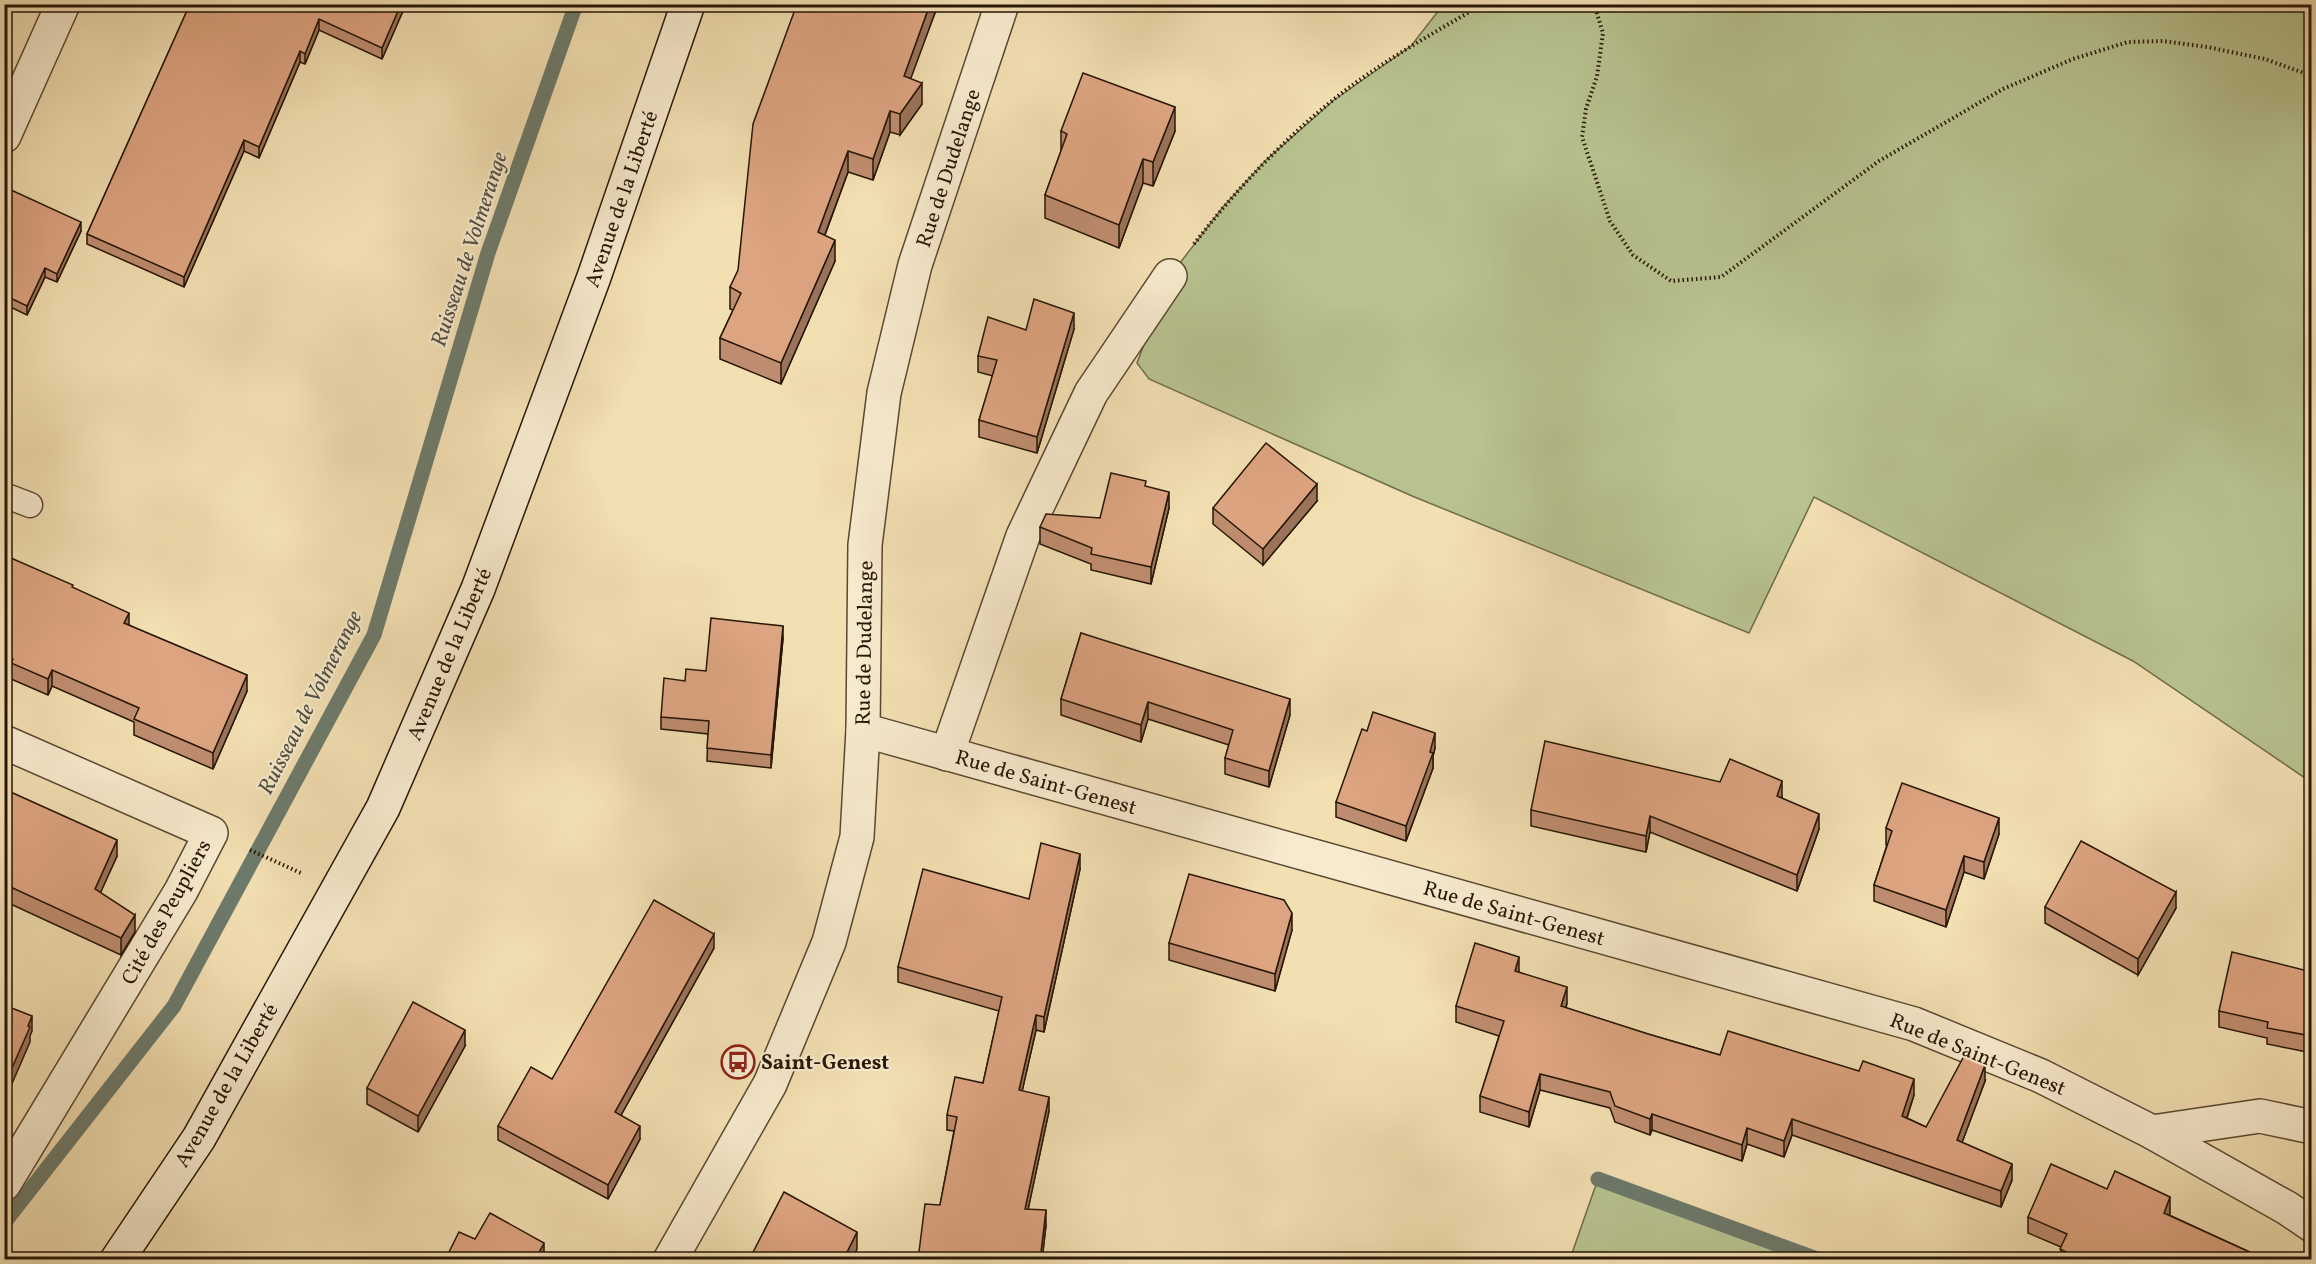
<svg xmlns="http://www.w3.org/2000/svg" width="2316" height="1264" viewBox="0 0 2316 1264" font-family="Vollkorn,serif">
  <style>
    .green { fill: #b7c28f; stroke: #6f6c4a; stroke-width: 1.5 }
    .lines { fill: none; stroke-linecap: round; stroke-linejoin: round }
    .stream { stroke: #6d7a6b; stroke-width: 15 }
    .service-casing { stroke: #5a4831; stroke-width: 27 }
    .minor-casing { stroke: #5a4831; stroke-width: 36 }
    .secondary-casing { stroke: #271606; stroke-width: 36 }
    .path { stroke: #271606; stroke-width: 4; stroke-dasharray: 1.5 3; stroke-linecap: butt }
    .service { stroke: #f7eacd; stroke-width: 24 }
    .minor { stroke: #f7eacd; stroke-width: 33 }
    .secondary { stroke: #f7eacd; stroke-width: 33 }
    .wall { fill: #be8d6f; stroke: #271606; stroke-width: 1.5 }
    .shaded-wall { fill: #9b735a; stroke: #271606; stroke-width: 1.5 }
    .building { fill: #dda481; stroke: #271606; stroke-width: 1.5 }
    .labels { text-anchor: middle; stroke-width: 4.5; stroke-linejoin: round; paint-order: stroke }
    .street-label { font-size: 21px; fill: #271606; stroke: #f7eacd }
    .poi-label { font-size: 21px; font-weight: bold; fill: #271606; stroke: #f7eacd; text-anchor: start }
    .water-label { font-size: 22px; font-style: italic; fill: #505041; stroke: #f7eacd }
  </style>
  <rect width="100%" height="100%" fill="#f2dfb2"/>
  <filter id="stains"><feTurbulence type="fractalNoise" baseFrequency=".00333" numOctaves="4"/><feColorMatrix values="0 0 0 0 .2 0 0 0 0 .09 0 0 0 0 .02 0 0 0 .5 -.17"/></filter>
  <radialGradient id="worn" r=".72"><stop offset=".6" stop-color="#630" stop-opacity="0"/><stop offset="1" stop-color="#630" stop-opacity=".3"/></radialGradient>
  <g class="green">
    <polygon points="1443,5 2311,5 2311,782 2133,661 1814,497 1749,633 1412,496 1149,379 1137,363 1170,276 1223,207 1265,161 1334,100 1411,46"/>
    <polygon points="1598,1179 1809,1255 1820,1259 1570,1259"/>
  </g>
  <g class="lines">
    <g class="stream">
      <polyline points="1598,1179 1820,1260"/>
      <polyline points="4,1223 174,1006 374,635 488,253 576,4"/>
    </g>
    <g class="service-casing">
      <polyline id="service" points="4,495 30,505"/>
    </g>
    <g class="minor-casing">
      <g id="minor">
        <polyline points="4,136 63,4"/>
        <polyline points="863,730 1914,1024 2041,1076 2152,1132 2287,1208 2312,1225"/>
        <polyline points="4,742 211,833 181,891 4,1184"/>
        <polyline points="947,754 1023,536 1091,393 1170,276"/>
        <polyline points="2152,1132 2260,1116 2312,1127"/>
        <polyline points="670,1260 770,1084 829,942 857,837 863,730 865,545 884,393 915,265 1002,4"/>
      </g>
    </g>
    <g class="secondary-casing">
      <polyline id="secondary" points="117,1260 199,1138 383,808 478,589 594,277 688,4"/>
    </g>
    <g class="path">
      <polyline points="1594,4 1603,33 1597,76 1586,109 1582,137 1610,221 1633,255 1671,281 1721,277 1879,161 2003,89 2073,59 2128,42 2163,41 2207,47 2265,59 2312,76"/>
      <path d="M1194 244C1235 191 1281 142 1333 100 1379 63 1432 34 1483 4"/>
      <polyline points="250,850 301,873"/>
    </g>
    <use href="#service" class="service"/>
    <use href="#minor" class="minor"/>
    <use href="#secondary" class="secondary"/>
  </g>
  <g class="wall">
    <polygon points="190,4 406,4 382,59 319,30 305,64 300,62 259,158 244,151 184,287 87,244 87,234"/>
    <polygon points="936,4 936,10 910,78 922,104 900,135 890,132 873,180 848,172 825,235 835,261 781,384 720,359 720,338 733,310 730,309 730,287"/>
    <polygon points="1198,4 1209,4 1208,8"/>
    <polygon points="1061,131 1175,131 1153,186 1143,183 1119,248 1045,218 1045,195 1061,151"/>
    <polygon points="4,206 81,231 57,282 45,277 27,315 4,304"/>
    <polygon points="1074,329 1037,453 979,437 979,420 993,376 978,372 978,356 1026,330"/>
    <polygon points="1317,501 1263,565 1213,524 1213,508"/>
    <polygon points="1169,508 1151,584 1091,570 1091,564 1040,544 1040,527 1100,518"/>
    <polygon points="4,555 73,588 129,625 247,691 213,769 134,735 134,722 52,686 48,695 11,679 11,674 4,671"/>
    <polygon points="1081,633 1290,715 1269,787 1225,774 1225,758 1229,745 1148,719 1141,742 1061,715 1061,699"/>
    <polygon points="783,638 771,768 707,761 708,734 661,729 661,717 685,681"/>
    <polygon points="1435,748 1433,756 1433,768 1406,841 1336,817 1336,802"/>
    <polygon points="4,789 117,856 100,893 135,932 121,955 4,901"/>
    <polygon points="1782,797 1782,798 1819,829 1797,891 1650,832 1646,852 1531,826 1531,810"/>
    <polygon points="1886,828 1999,834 1984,879 1964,872 1946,927 1874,901 1874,885 1887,845 1886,845"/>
    <polygon points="1080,869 1044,1032 1036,1030 1022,1091 1049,1111 1028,1209 1046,1225 1042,1260 918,1260 940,1205 954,1131 947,1130 947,1115 983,1083 999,1011 898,982 898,967 1029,899"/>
    <polygon points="2045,907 2176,908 2138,975 2045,923"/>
    <polygon points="1292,930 1275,991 1169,960 1169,943"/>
    <polygon points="714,948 621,1115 640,1139 608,1199 498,1140 498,1126 552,1079"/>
    <polygon points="1519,972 1567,1003 1566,1008 1648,1034 1720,1055 1914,1095 1907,1118 1926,1127 1985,1081 1962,1142 2012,1180 2001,1207 1792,1135 1784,1157 1747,1144 1742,1161 1652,1130 1650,1135 1615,1122 1610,1108 1540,1090 1529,1127 1480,1112 1480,1096 1499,1036 1456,1022 1456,1006"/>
    <polygon points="2312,972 2312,1053 2267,1044 2267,1038 2219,1027 2219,1011"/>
    <polygon points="465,1046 418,1132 367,1104 367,1088"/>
    <polygon points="2107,1189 2170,1213 2169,1215 2267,1260 2060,1260 2061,1247 2028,1233 2028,1217"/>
  </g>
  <g class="shaded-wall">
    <polygon points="401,4 406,4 382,59 382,48"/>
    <polygon points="930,4 936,4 936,10 904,97 904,76"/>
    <polygon points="319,19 319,30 305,64 305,54"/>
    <polygon points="300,51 300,62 259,158 259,147"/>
    <polygon points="922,83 922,104 900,135 900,114"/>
    <polygon points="1175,107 1175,131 1153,186 1153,162"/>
    <polygon points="890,111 890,132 873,180 873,159"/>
    <polygon points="244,140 244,151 184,287 184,277"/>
    <polygon points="848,151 848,172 818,253 818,232"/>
    <polygon points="1143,159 1143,183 1119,248 1119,225"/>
    <polygon points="81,222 81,231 57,282 57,274"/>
    <polygon points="835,240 835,261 781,384 781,363"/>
    <polygon points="45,268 45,277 27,315 27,306"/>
    <polygon points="1074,313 1074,329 1037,453 1037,437"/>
    <polygon points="1317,484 1317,501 1263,565 1263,549"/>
    <polygon points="1169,492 1169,508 1151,584 1151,567"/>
    <polygon points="129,613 129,630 124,623"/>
    <polygon points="783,626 783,638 771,768 771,755"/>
    <polygon points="52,670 52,686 48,695 48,679"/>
    <polygon points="247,675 247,691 213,769 213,753"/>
    <polygon points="1290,699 1290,715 1269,787 1269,771"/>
    <polygon points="1148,702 1148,719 1141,742 1141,725"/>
    <polygon points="1435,733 1435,748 1433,756 1433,768 1406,841 1406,826"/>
    <polygon points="1782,781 1782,797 1777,812 1777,796"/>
    <polygon points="1819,814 1819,829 1797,891 1797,875"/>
    <polygon points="1650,816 1650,832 1646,852 1646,836"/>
    <polygon points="1999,818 1999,834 1984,879 1984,862"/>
    <polygon points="117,840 117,856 95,905 95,889"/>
    <polygon points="1080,854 1080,869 1044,1032 1044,1017"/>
    <polygon points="1964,856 1964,872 1946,927 1946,910"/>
    <polygon points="2176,892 2176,908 2138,975 2138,959"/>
    <polygon points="1292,913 1292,930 1275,991 1275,974"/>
    <polygon points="135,915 135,932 121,955 121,938"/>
    <polygon points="714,934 714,948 615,1126 615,1112"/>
    <polygon points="1519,957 1519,973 1515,971"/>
    <polygon points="1567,987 1567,1003 1561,1022 1561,1006"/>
    <polygon points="1036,1015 1036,1030 1019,1105 1019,1090"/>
    <polygon points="32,1016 32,1031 30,1036 30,1042 4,1102 4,1086"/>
    <polygon points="465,1030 465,1046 418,1132 418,1116"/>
    <polygon points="1985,1065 1985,1081 1957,1156 1957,1140"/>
    <polygon points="1540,1074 1540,1090 1529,1127 1529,1112"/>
    <polygon points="1914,1079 1914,1095 1902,1132 1902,1116"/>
    <polygon points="1049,1097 1049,1111 1025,1224 1025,1209"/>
    <polygon points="1652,1114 1652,1130 1650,1135 1650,1119"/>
    <polygon points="1792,1119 1792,1135 1784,1157 1784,1141"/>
    <polygon points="640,1126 640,1139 608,1199 608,1185"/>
    <polygon points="1747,1128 1747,1144 1742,1161 1742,1145"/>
    <polygon points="2012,1164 2012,1180 2001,1207 2001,1191"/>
    <polygon points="2170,1197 2170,1213 2164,1229 2164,1213"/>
    <polygon points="1046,1210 1046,1225 1042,1260 1040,1260"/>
    <polygon points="857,1232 857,1249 852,1260 843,1260"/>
    <polygon points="544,1243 544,1258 543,1260 535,1260"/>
  </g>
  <g class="building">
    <polygon points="190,4 401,4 382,48 319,19 305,54 300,51 259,147 244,140 184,277 87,234"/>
    <polygon points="797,4 930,4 904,76 922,83 900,114 890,111 873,159 848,151 818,232 835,240 781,363 720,338 741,293 730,287 738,270 753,124"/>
    <polygon points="1083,73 1175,107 1153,162 1143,159 1119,225 1045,195 1067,134 1061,131"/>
    <polygon points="11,190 81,222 57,274 45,268 27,306 4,295 4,206"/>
    <polygon points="1034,299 1074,313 1037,437 979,420 997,360 978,356 988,317 1026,330"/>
    <polygon points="1266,443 1317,484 1263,549 1213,508"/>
    <polygon points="1111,473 1146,481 1145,486 1169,492 1151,567 1091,554 1092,548 1040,527 1046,514 1100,518"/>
    <polygon points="4,555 73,585 72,587 129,613 124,623 247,675 213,753 134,719 139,708 52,670 48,679 11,663 13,659 4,655"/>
    <polygon points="711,618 783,626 771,755 707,748 709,721 661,717 664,678 685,681 686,669 706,671"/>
    <polygon points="1081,633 1290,699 1269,771 1225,758 1233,730 1148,702 1141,725 1061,699"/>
    <polygon points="1373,712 1435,733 1430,752 1433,753 1406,826 1336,802 1362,729 1367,731"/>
    <polygon points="1545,741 1720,782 1730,759 1782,781 1777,796 1819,814 1797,875 1650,816 1646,836 1531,810"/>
    <polygon points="1902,783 1999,818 1984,862 1964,856 1946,910 1874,885 1892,831 1886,828"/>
    <polygon points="4,789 117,840 95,889 135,915 121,938 4,884"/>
    <polygon points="2081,841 2176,892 2138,959 2045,907"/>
    <polygon points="1041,843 1080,854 1044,1017 1036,1015 1019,1090 1049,1097 1025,1209 1046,1210 1040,1260 918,1260 925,1204 940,1205 957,1117 947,1115 955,1077 983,1083 1002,997 898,967 923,869 1029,899"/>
    <polygon points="1189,874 1284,900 1292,913 1275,974 1169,943"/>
    <polygon points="654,900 714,934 615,1112 640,1126 608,1185 498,1126 531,1067 552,1079"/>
    <polygon points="1475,943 1519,957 1515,971 1567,987 1561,1006 1648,1034 1720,1055 1728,1031 1859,1071 1863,1061 1914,1079 1902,1116 1926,1127 1964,1056 1985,1065 1957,1140 2012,1164 2001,1191 1792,1119 1784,1141 1747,1128 1742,1145 1652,1114 1650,1119 1615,1106 1610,1092 1540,1074 1529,1112 1480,1096 1504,1021 1456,1006"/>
    <polygon points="2232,952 2312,972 2312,1036 2267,1028 2268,1022 2219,1011"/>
    <polygon points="413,1002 465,1030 418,1116 367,1088"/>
    <polygon points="4,1005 32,1016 28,1026 30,1027 4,1086"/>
    <polygon points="2051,1164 2107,1189 2115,1171 2170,1197 2164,1213 2267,1260 2083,1260 2060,1249 2067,1234 2028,1217"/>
    <polygon points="784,1192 857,1232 843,1260 749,1260"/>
    <polygon points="490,1213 544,1243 535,1260 445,1260 459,1232 475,1239"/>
  </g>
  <defs>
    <g id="bus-ring" transform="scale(1.725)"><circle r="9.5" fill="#f7eacd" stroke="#8f2418" stroke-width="1.5"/><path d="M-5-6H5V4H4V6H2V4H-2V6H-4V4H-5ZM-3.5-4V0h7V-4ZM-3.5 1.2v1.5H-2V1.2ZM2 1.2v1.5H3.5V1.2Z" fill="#8f2418"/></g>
  </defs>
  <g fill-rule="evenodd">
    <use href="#bus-ring" x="738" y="1062"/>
  </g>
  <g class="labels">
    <g class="street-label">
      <text transform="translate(948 168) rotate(-72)" y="7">Rue de Dudelange</text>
      <text transform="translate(621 199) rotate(-71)" y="7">Avenue de la Liberté</text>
      <text transform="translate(864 643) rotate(-89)" y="7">Rue de Dudelange</text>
      <text transform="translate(449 654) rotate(-67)" y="7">Avenue de la Liberté</text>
      <text transform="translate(1046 782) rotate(16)" y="7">Rue de Saint-Genest</text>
      <text transform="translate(166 912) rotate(-61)" y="7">Cité des Peupliers</text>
      <text transform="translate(1514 913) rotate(16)" y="7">Rue de Saint-Genest</text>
      <text transform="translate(1978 1054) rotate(22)" y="7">Rue de Saint-Genest</text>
      <text transform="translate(226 1085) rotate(-60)" y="7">Avenue de la Liberté</text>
    </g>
    <g class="poi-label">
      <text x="761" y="1069">Saint-Genest</text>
    </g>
    <g class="water-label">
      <text transform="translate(468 249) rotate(-72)" y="8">Ruisseau de Volmerange</text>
      <text transform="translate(309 702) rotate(-63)" y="8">Ruisseau de Volmerange</text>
    </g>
  </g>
  <rect width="2316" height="1264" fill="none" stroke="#f2dfb2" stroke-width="24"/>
  <rect x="6" y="6" width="2304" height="1252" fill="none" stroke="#271606" stroke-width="3"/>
  <rect x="12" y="12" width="2292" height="1240" fill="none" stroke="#271606" stroke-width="1.5"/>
  <rect width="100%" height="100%" filter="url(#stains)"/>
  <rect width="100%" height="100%" fill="url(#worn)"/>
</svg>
